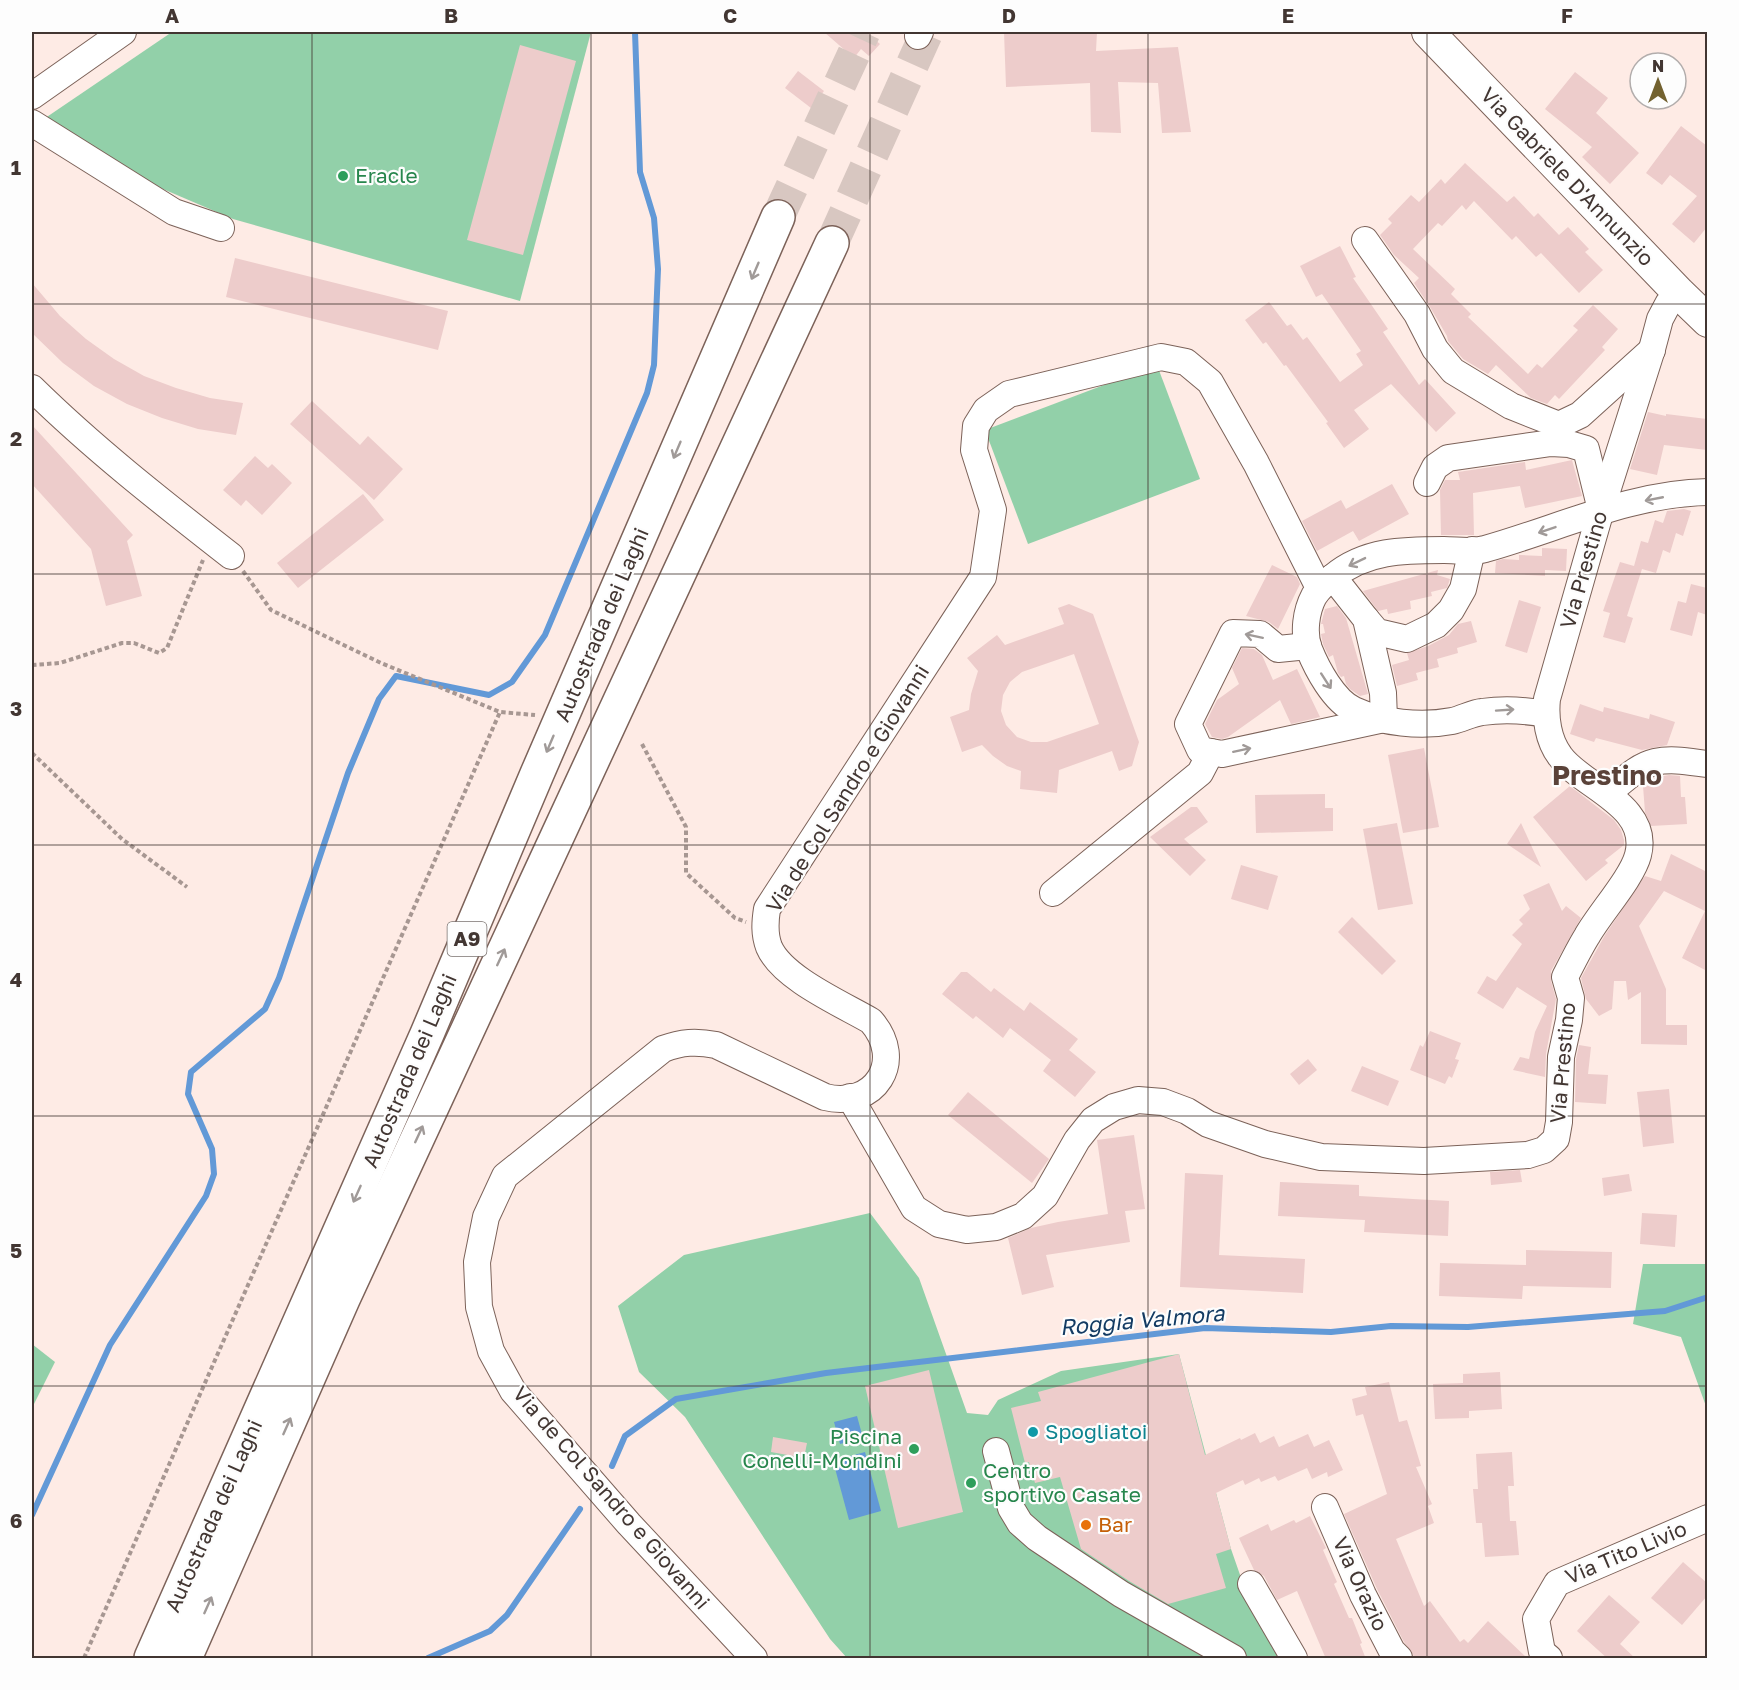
<svg xmlns="http://www.w3.org/2000/svg" width="1739" height="1690" viewBox="0 0 1739 1690" font-family="'Golos Text',sans-serif">
  <style>
    .green { fill: #92d0a9 }
    .water { fill: #6299d7 }
    .lines { fill: none; stroke-linecap: round; stroke-linejoin: round }
    .stream { stroke: #6299d7; stroke-width: 6 }
    .building { fill: #edcccb; fill-rule: evenodd }
    .highway-tunnel { stroke: #d8c7c1; stroke-width: 33; stroke-dasharray: 33 16; stroke-linecap: butt }
    .minor-casing { stroke: #7c6259; stroke-width: 28 }
    .major-casing { stroke: #7c6259; stroke-width: 34 }
    .highway-casing { stroke: #7c6259; stroke-width: 36 }
    .path { stroke: #a79792; stroke-width: 4; stroke-dasharray: 4.5 3; stroke-linecap: butt }
    .minor { stroke: #fff; stroke-width: 26 }
    .major { stroke: #fff; stroke-width: 32 }
    .highway { stroke: #fff; stroke-width: 33 }
    .oneway { stroke: #a09a98 }
    .grid { fill: none; stroke: #423632; stroke-width: 1.5; stroke-opacity: 0.55 }
    .leisure-dot { fill: #2e9e5b; stroke: #fdfdfd; stroke-width: 2 }
    .culture-dot { fill: #0f9aa8; stroke: #fdfdfd; stroke-width: 2 }
    .food-dot { fill: #e8710a; stroke: #fdfdfd; stroke-width: 2 }
    .labels { text-anchor: middle; stroke-width: 4.5; stroke-linejoin: round; paint-order: stroke }
    .shield { fill: #fdfdfd; stroke: #7a726f; stroke-width: 1.5 }
    .shield-label { font-size: 20px; font-weight: bold; fill: #423632 }
    .leisure-label { font-size: 21px; fill: #27864d; stroke: #fdfdfd; text-anchor: start }
    .street-label { font-size: 21px; fill: #423632; stroke: #fdfdfd }
    .culture-label { font-size: 21px; fill: #0d838f; stroke: #fdfdfd; text-anchor: start }
    .food-label { font-size: 21px; fill: #c56008; stroke: #fdfdfd; text-anchor: start }
    .water-label { font-size: 22px; font-style: italic; fill: #133b63; stroke: #fdfdfd }
    .district-label { font-size: 27px; font-weight: bold; fill: #5a4239; stroke: #fdfdfd }
    .neatline { fill: none; stroke: #423632; stroke-width: 2 }
    .grid-label { font-size: 20px; text-anchor: middle; font-weight: bold; fill: #423632 }
  </style>
  <rect width="100%" height="100%" fill="#feebe5"/>
  <g class="green">
    <polygon points="172,32 591,32 520,301 233,219 32,133 32,127"/>
    <polygon points="1157,365 1200,479 1028,544 985,430"/>
    <polygon points="870,1213 919,1278 967,1413 988,1415 998,1400 1061,1371 1179,1354 1231,1549 1246,1592 1286,1658 847,1658 830,1639 685,1417 639,1372 618,1306 684,1255"/>
    <polygon points="1707,1242 1708,1409 1707,1409 1681,1337 1633,1324 1643,1264 1706,1264"/>
    <polygon points="32,1344 55,1362 32,1408"/>
  </g>
  <g class="water">
    <polygon points="857,1416 863,1438 840,1444 834,1422"/>
    <polygon points="865,1452 881,1511 849,1520 833,1461"/>
  </g>
  <g class="lines">
    <g class="stream">
      <polyline points="612,1466 625,1436 676,1399 826,1373 1205,1328 1331,1332 1391,1326 1468,1327 1665,1311 1708,1297"/>
      <polyline points="32,1515 110,1345 206,1196 214,1174 212,1149 188,1094 191,1072 265,1009 279,978 348,773 379,699 396,676 489,695 512,682 545,635 647,393 654,365 658,269 654,218 640,172 635,32"/>
      <polyline points="428,1658 490,1631 507,1615 580,1509"/>
    </g>
  </g>
  <g class="building">
    <polygon points="824,32 866,32 880,44 869,56 861,49 854,58"/>
    <polygon points="1004,32 1097,32 1096,51 1178,47 1191,132 1162,133 1158,83 1118,82 1121,133 1091,132 1090,83 1006,87"/>
    <polygon points="520,45 576,61 523,255 467,240"/>
    <polygon points="798,71 824,91 811,108 785,88"/>
    <polygon points="1575,72 1608,98 1596,113 1639,153 1610,184 1582,157 1592,147 1545,109"/>
    <polygon points="1681,126 1707,146 1707,227 1694,243 1672,224 1697,196 1670,175 1662,185 1646,173"/>
    <polygon points="1465,163 1507,202 1514,196 1534,217 1538,213 1559,235 1568,227 1589,249 1585,252 1603,270 1579,293 1541,253 1536,257 1516,236 1512,240 1474,201 1466,210 1462,205 1442,226 1438,223 1413,249 1455,289 1451,294 1471,314 1468,317 1528,374 1537,364 1542,368 1578,330 1573,326 1593,305 1618,329 1602,347 1605,350 1559,399 1555,395 1547,404 1531,398 1496,365 1488,374 1463,359 1448,341 1447,336 1430,307 1414,283 1419,278 1394,255 1380,235 1392,223 1388,219 1411,195 1419,202 1441,179 1445,184"/>
    <polygon points="1340,246 1356,277 1353,278 1388,329 1383,332 1419,385 1425,379 1456,413 1436,432 1391,384 1354,410 1369,429 1344,448 1326,423 1328,422 1286,365 1284,366 1266,342 1263,344 1245,320 1269,302 1287,326 1291,324 1303,340 1307,337 1340,382 1363,365 1356,354 1361,351 1322,294 1316,297 1300,266"/>
    <polygon points="235,258 448,311 438,350 226,297"/>
    <polygon points="32,283 60,316 86,339 114,359 144,376 176,388 210,398 243,403 236,435 198,429 162,418 127,404 94,386 63,363 32,333"/>
    <polygon points="312,401 360,445 368,436 403,469 374,500 290,424"/>
    <polygon points="1648,412 1666,416 1666,414 1707,419 1707,450 1664,445 1657,475 1630,469"/>
    <polygon points="32,425 133,535 127,541 142,596 106,606 91,549 32,484"/>
    <polygon points="255,456 268,468 272,464 292,483 262,515 246,500 241,506 223,490"/>
    <polygon points="1572,460 1582,496 1525,508 1520,486 1473,493 1474,535 1441,535 1440,490 1445,480 1460,480 1458,472 1525,462 1526,470"/>
    <polygon points="1392,484 1409,514 1359,541 1353,531 1317,551 1302,521 1341,500 1346,509"/>
    <polygon points="363,494 384,520 298,588 277,563"/>
    <polygon points="1684,509 1691,511 1683,536 1676,533 1670,553 1663,550 1656,573 1642,569 1627,616 1633,618 1625,643 1603,637 1610,613 1603,611 1620,562 1634,566 1641,541 1648,543 1655,520 1663,523 1667,511"/>
    <polygon points="1542,548 1567,549 1566,571 1545,570 1545,576 1495,573 1496,561 1503,559 1519,560 1519,555 1542,556"/>
    <polygon points="1272,565 1297,577 1300,584 1278,629 1269,622 1246,616"/>
    <polygon points="1438,570 1437,575 1450,579 1447,588 1431,592 1432,596 1410,601 1411,609 1388,614 1387,609 1378,611 1363,591"/>
    <polygon points="1691,584 1707,588 1707,615 1698,612 1692,636 1670,630 1678,601 1686,603"/>
    <polygon points="1519,600 1541,607 1527,653 1505,646"/>
    <path d="M1069 604 1093 614 1139 742 1132 766 1119 771 1112 751 1059 770 1057 793 1020 789 1021 771 1007 766 993 756 982 745 962 752 950 717 969 710 971 694 978 671 967 658 997 635 1005 645 1064 624 1058 608ZM1074 654 1099 724 1047 742H1031L1017 737 1006 725 1001 711 1003 695 1010 682 1022 672Z"/>
    <polygon points="1337,606 1346,618 1368,694 1360,696 1350,689 1346,684 1344,676 1341,677 1338,673 1333,655 1329,657 1323,644 1321,634 1325,633 1323,624 1321,624 1325,609"/>
    <polygon points="1471,621 1477,642 1457,648 1458,653 1437,659 1439,667 1416,673 1418,680 1397,686 1392,665 1409,660 1407,653 1428,646 1449,635 1458,624"/>
    <polygon points="1242,648 1254,649 1262,655 1273,680 1297,669 1320,717 1291,724 1280,700 1228,737 1222,739 1212,737 1205,724 1217,700 1239,684 1232,668"/>
    <polygon points="1580,704 1603,712 1604,707 1649,719 1650,714 1675,722 1667,745 1642,750 1596,738 1594,742 1570,734"/>
    <polygon points="1424,748 1439,827 1403,833 1388,755"/>
    <polygon points="1669,775 1680,776 1681,797 1685,797 1687,824 1651,826 1645,812 1643,786 1654,785 1654,778"/>
    <polygon points="1570,786 1614,820 1621,830 1624,840 1624,845 1605,860 1608,863 1586,881 1533,817"/>
    <polygon points="1325,794 1325,808 1333,808 1333,831 1256,833 1255,795"/>
    <polygon points="1191,807 1197,807 1208,822 1184,839 1206,860 1190,876 1150,837"/>
    <polygon points="1397,823 1413,904 1378,910 1363,829"/>
    <polygon points="1521,823 1541,867 1507,844"/>
    <polygon points="1671,854 1707,872 1707,971 1682,958 1705,911 1664,891 1639,926 1666,989 1666,1025 1687,1025 1687,1045 1641,1044 1641,992 1628,1000 1626,981 1614,981 1612,1009 1599,1016 1586,999 1581,978 1605,935 1645,876 1661,881"/>
    <polygon points="1241,865 1278,876 1268,910 1231,899"/>
    <polygon points="1549,883 1562,911 1566,906 1581,918 1551,971 1551,981 1556,999 1546,1054 1545,1077 1513,1070 1520,1057 1529,1059 1535,1032 1547,1006 1517,987 1503,1009 1477,993 1487,976 1496,981 1522,944 1512,935 1523,924 1519,920 1530,909 1523,895"/>
    <polygon points="1352,917 1396,961 1382,975 1338,932"/>
    <polygon points="961,972 967,972 991,992 994,988 1024,1011 1030,1002 1078,1039 1069,1050 1096,1072 1075,1097 1043,1071 1051,1060 1010,1028 1003,1038 976,1016 973,1019 942,994"/>
    <polygon points="1430,1031 1461,1043 1455,1059 1459,1060 1452,1078 1449,1076 1445,1084 1410,1070 1420,1045 1423,1047"/>
    <polygon points="1579,1045 1591,1047 1588,1074 1608,1075 1606,1104 1575,1102 1576,1059"/>
    <polygon points="1308,1059 1317,1070 1299,1085 1290,1074"/>
    <polygon points="1362,1066 1399,1081 1388,1106 1351,1091"/>
    <polygon points="1669,1089 1674,1143 1643,1147 1637,1092"/>
    <polygon points="968,1092 1049,1159 1032,1183 948,1115"/>
    <polygon points="1134,1135 1145,1209 1125,1211 1130,1242 1046,1255 1054,1287 1022,1295 1008,1238 1031,1228 1058,1222 1108,1214 1097,1140"/>
    <polygon points="1520,1170 1522,1182 1491,1185 1490,1172"/>
    <polygon points="1185,1173 1223,1175 1219,1255 1305,1259 1303,1293 1180,1287"/>
    <polygon points="1629,1174 1632,1191 1604,1196 1602,1178"/>
    <polygon points="1280,1182 1359,1185 1359,1196 1449,1201 1448,1236 1364,1232 1365,1220 1278,1216"/>
    <polygon points="1642,1213 1677,1215 1675,1247 1640,1244"/>
    <polygon points="1526,1250 1612,1252 1611,1288 1523,1286 1522,1299 1439,1296 1440,1263 1526,1265"/>
    <polygon points="1179,1354 1205,1455 1240,1438 1241,1440 1255,1433 1260,1443 1274,1436 1279,1447 1308,1434 1314,1447 1329,1440 1343,1470 1328,1477 1327,1472 1312,1479 1307,1468 1278,1481 1275,1476 1261,1482 1259,1478 1245,1485 1243,1480 1216,1493 1231,1549 1216,1554 1226,1588 1168,1604 1129,1581 1081,1549 1060,1477 1035,1483 1029,1462 1025,1463 1011,1408 1041,1401 1038,1392"/>
    <polygon points="929,1370 963,1512 898,1528 865,1386"/>
    <polygon points="1500,1372 1502,1409 1469,1411 1469,1418 1435,1419 1433,1384 1463,1383 1463,1374"/>
    <polygon points="1389,1382 1399,1422 1407,1420 1421,1466 1416,1467 1432,1504 1428,1506 1434,1523 1396,1539 1424,1606 1430,1601 1460,1642 1464,1639 1468,1643 1488,1621 1528,1659 1414,1659 1413,1654 1404,1642 1377,1589 1344,1514 1387,1494 1363,1414 1356,1416 1352,1399 1367,1395 1365,1387"/>
    <polygon points="773,1437 807,1443 804,1458 771,1452"/>
    <polygon points="1512,1452 1514,1486 1508,1486 1510,1521 1516,1521 1519,1555 1485,1557 1482,1523 1476,1523 1473,1489 1478,1489 1476,1454"/>
    <polygon points="1310,1516 1326,1548 1323,1550 1337,1582 1334,1584 1349,1618 1352,1618 1362,1643 1360,1644 1366,1659 1326,1659 1297,1591 1277,1600 1264,1576 1254,1570 1239,1538 1268,1524 1271,1531 1294,1520 1296,1523"/>
    <polygon points="1683,1562 1707,1583 1707,1596 1682,1625 1651,1598"/>
    <polygon points="1609,1595 1640,1622 1620,1644 1636,1659 1608,1659 1577,1631"/>
  </g>
  <g class="lines">
    <g class="highway-tunnel">
      <polyline points="778,217 864,32"/>
      <polyline points="832,243 927,32"/>
    </g>
    <g class="minor-casing">
      <g id="minor">
        <polyline points="918,36 920,32"/>
        <polyline points="32,96 123,32"/>
        <polyline points="32,123 174,212 221,228"/>
        <polyline points="1365,240 1417,314 1435,349 1453,371 1511,406 1559,425 1580,415 1652,350"/>
        <path d="M32 388C94 449 162 502 231 556"/>
        <polyline points="1427,483 1435,467 1448,458 1551,443 1569,444 1586,449 1601,510"/>
        <polyline points="1366,619 1377,632 1407,639 1436,625 1451,610 1463,589 1472,550"/>
        <polyline points="1308,646 1278,649 1260,634 1233,633 1188,724 1200,750 1222,754 1384,719 1383,693 1366,619 1333,577"/>
        <path d="M1545 714C1524 710 1504 709 1482 712 1472 713 1462 719 1452 721 1421 727 1382 723 1354 710 1334 701 1317 669 1309 649 1303 633 1306 611 1314 596 1319 588 1325 583 1333 577 1365 550 1404 550 1444 550 1457 550 1472 553 1485 549 1557 529 1631 493 1708 492"/>
        <path d="M1608 793C1622 782 1637 766 1655 762 1672 758 1691 762 1708 764"/>
        <polyline points="1053,893 1200,773 1211,752"/>
        <path d="M850 1097 914 1208 939 1224 967 1230 996 1227 1023 1216 1045 1196 1077 1140 1093 1120 1114 1107 1138 1100 1163 1102 1187 1111 1208 1124 1265 1144 1321 1157 1424 1161 1528 1155 1544 1150 1556 1139 1559 1122 1561 1057 1569 1020 1571 998 1565 977C1572 963 1579 949 1587 936 1600 913 1632 878 1638 855 1651 805 1582 787 1560 756 1548 740 1545 718 1547 699L1601 510 1652 349 1660 319 1668 304 1679 293"/>
        <polyline points="996,1451 1011,1508 1020,1523 1037,1538 1121,1594 1233,1658"/>
        <polyline points="1325,1507 1363,1595 1392,1651 1399,1658"/>
        <polyline points="1251,1584 1294,1658"/>
        <path d="M754 1658 629 1524 513 1391 491 1351 479 1307 477 1262 486 1217 505 1176 663 1049C682 1042 696 1041 716 1045L825 1097C875 1109 906 1061 871 1021 842 1004 782 978 769 947 764 934 765 922 767 909L983 577 993 510 974 450 976 426 986 410 1009 394 1161 357 1186 362 1210 382 1256 463 1319 588"/>
        <polyline points="1549,1658 1542,1652 1536,1619 1557,1583 1708,1518"/>
      </g>
    </g>
    <g class="major-casing">
      <polyline id="major" points="1428,32 1679,293 1708,321"/>
    </g>
    <g class="highway-casing">
      <g id="highway">
        <polyline points="151,1658 427,1034 537,774 778,217"/>
        <polyline points="185,1658 343,1299 832,243"/>
      </g>
    </g>
    <g class="path">
      <polyline points="243,571 271,610 381,663 500,712 535,715"/>
      <polyline points="32,665 60,663 122,643 134,643 159,653 167,648 203,560"/>
      <polyline points="642,744 686,827 686,873 735,918 746,922"/>
      <polyline points="32,753 122,839 187,887"/>
      <polyline points="84,1658 500,712"/>
    </g>
    <use href="#minor" class="minor"/>
    <use href="#major" class="major"/>
    <use href="#highway" class="highway"/>
  </g>
  <defs><path id="oneway-shaft" d="M-6 0H5M1.5-3L5.5 0L1.5 3" fill="none" stroke-width="1.6" stroke-linecap="round" stroke-linejoin="round" transform="scale(1.5)"/></defs>
  <g class="oneway">
    <use href="#oneway-shaft" transform="translate(755 271) rotate(113)"/>
    <use href="#oneway-shaft" transform="translate(677 450) rotate(113)"/>
    <use href="#oneway-shaft" transform="translate(1654 499) rotate(169)"/>
    <use href="#oneway-shaft" transform="translate(1547 530) rotate(161)"/>
    <use href="#oneway-shaft" transform="translate(1357 562) rotate(154)"/>
    <use href="#oneway-shaft" transform="translate(1254 636) rotate(-168)"/>
    <use href="#oneway-shaft" transform="translate(1326 681) rotate(57)"/>
    <use href="#oneway-shaft" transform="translate(1505 710) rotate(-4)"/>
    <use href="#oneway-shaft" transform="translate(550 744) rotate(113)"/>
    <use href="#oneway-shaft" transform="translate(1242 750) rotate(-12)"/>
    <use href="#oneway-shaft" transform="translate(501 957) rotate(-65)"/>
    <use href="#oneway-shaft" transform="translate(419 1134) rotate(-65)"/>
    <use href="#oneway-shaft" transform="translate(357 1194) rotate(114)"/>
    <use href="#oneway-shaft" transform="translate(287 1426) rotate(-66)"/>
    <use href="#oneway-shaft" transform="translate(208 1605) rotate(-66)"/>
  </g>
  <path class="grid" d="M312 32V1658M591 32V1658M870 32V1658M1148 32V1658M1427 32V1658M32 304H1708M32 574H1708M32 845H1708M32 1116H1708M32 1386H1708"/>
  <g class="leisure-dot">
    <circle cx="343" cy="176" r="6"/>
    <circle cx="914" cy="1449" r="6"/>
    <circle cx="971" cy="1483" r="6"/>
  </g>
  <circle class="culture-dot" cx="1033" cy="1432" r="6"/>
  <circle class="food-dot" cx="1086" cy="1525" r="6"/>
  <g class="labels">
    <rect class="shield" x="447.5" y="922" width="39" height="34" rx="4.5"/>
    <g class="shield-label">
      <text x="467" y="946">A9</text>
    </g>
    <g class="leisure-label">
      <text x="355" y="183">Eracle</text>
      <text x="902" y="1444" text-anchor="end">Piscina<tspan x="902" dy="24">Conelli-Mondini</tspan></text>
      <text x="983" y="1478">Centro<tspan x="983" dy="24">sportivo Casate</tspan></text>
    </g>
    <g class="street-label">
      <text transform="translate(1567 177) rotate(46)" y="7">Via Gabriele D'Annunzio</text>
      <text transform="translate(1584 570) rotate(-74)" y="7">Via Prestino</text>
      <text transform="translate(602 625) rotate(-67)" y="7">Autostrada dei Laghi</text>
      <text transform="translate(848 789) rotate(-58)" y="7">Via de Col Sandro e Giovanni</text>
      <text transform="translate(1563 1063) rotate(-85)" y="7">Via Prestino</text>
      <text transform="translate(410 1071) rotate(-67)" y="7">Autostrada dei Laghi</text>
      <text transform="translate(611 1498) rotate(49)" y="7">Via de Col Sandro e Giovanni</text>
      <text transform="translate(214 1516) rotate(-66)" y="7">Autostrada dei Laghi</text>
      <text transform="translate(1626 1553) rotate(-23)" y="7">Via Tito Livio</text>
      <text transform="translate(1360 1584) rotate(65)" y="7">Via Orazio</text>
    </g>
    <g class="culture-label">
      <text x="1045" y="1439">Spogliatoi</text>
    </g>
    <g class="food-label">
      <text x="1098" y="1532">Bar</text>
    </g>
    <g class="water-label">
      <text transform="translate(1142 1320) rotate(-5)" y="8">Roggia Valmora</text>
    </g>
    <g class="district-label">
      <text x="1607" y="785">Prestino</text>
    </g>
  </g>
  <rect width="1739" height="1690" fill="none" stroke="#fdfdfd" stroke-width="66"/>
  <g transform="translate(1658 81)"><circle r="28" fill="#fdfdfd" stroke="#b2adac" stroke-width="1.5"/>
  <path d="M0-4.5L10 22L0 15L-10 22Z" fill="#72612f"/>
  <text y="-9" font-size="16" font-weight="bold" text-anchor="middle" fill="#423632">N</text>
  </g>
  <rect x="33" y="33" width="1673" height="1624" class="neatline"/>
  <g class="grid-label">
    <text x="172" y="23">A</text>
    <text x="451" y="23">B</text>
    <text x="730" y="23">C</text>
    <text x="1009" y="23">D</text>
    <text x="1288" y="23">E</text>
    <text x="1567" y="23">F</text>
    <text x="16" y="175">1</text>
    <text x="16" y="446">2</text>
    <text x="16" y="716">3</text>
    <text x="16" y="987">4</text>
    <text x="16" y="1258">5</text>
    <text x="16" y="1528">6</text>
  </g>
</svg>
